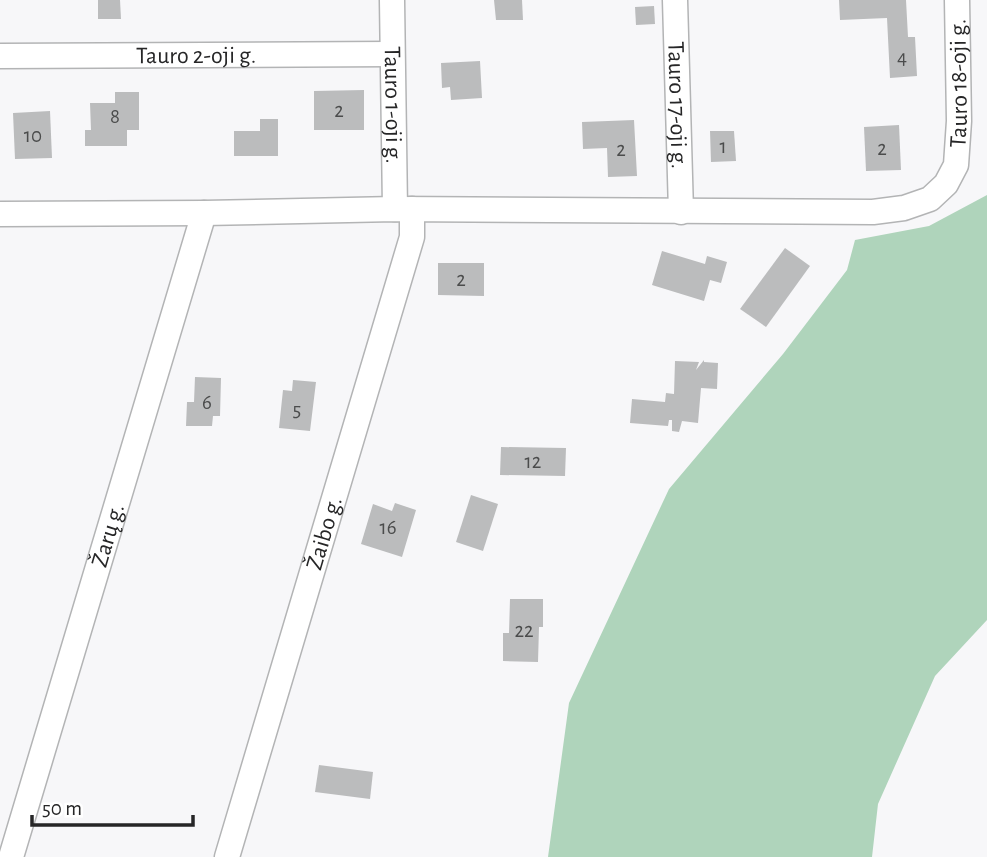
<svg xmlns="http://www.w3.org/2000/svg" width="987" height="857" viewBox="0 0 987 857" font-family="'Alegreya Sans',sans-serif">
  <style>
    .forest { fill: #afd4bb }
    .building { fill: #bbbcbd }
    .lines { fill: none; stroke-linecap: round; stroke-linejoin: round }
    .street-casing { stroke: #b3b4b5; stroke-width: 27 }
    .street { stroke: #fff; stroke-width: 24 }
    .labels { text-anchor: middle; stroke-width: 5; stroke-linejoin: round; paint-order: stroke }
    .number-label { font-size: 21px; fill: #4b4c4c }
    .street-label { font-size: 24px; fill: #262627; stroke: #fff }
  </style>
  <rect width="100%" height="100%" fill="#f7f7f9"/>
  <polygon class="forest" points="987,195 987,620 935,676 878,804 872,857 548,857 569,703 669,489 783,354 847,270 855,240 929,226"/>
  <g class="building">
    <polygon points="98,0 120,0 121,19 98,19"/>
    <polygon points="494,0 522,0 523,20 496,20"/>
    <polygon points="839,0 906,0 908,37 915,37 917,76 890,78 887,18 840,20"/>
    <polygon points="654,6 655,24 636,25 635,7"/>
    <polygon points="480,61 482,98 451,100 450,87 442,88 441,63"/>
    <polygon points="364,90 364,130 314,130 314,91"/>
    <polygon points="115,92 139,92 139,130 127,130 127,146 85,146 85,130 91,130 90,103 115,103"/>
    <polygon points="50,111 52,158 15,159 13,113"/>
    <polygon points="260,119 278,119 278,156 234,156 234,131 260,131"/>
    <polygon points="634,120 637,176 608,177 607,148 583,149 582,122"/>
    <polygon points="899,125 901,170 866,171 864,127"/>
    <polygon points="710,131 734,131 736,161 711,162"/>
    <polygon points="785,248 810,266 766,327 740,309"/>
    <polygon points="662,251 705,264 707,256 727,262 721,283 710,280 704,301 652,285"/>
    <polygon points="438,263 484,263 484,296 438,295"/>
    <polygon points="704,360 704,362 718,363 717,389 701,388 698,423 682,421 679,432 672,431 672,420 669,420 668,426 630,423 632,399 665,402 666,393 674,394 675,361 699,362 696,370"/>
    <polygon points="195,377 221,378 220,416 213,416 212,426 186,426 187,402 194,402"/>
    <polygon points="293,380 316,382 310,431 279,428 283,390 292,391"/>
    <polygon points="501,447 566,448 565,476 500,475"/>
    <polygon points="471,495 498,504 483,551 456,542"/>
    <polygon points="395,503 416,510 402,557 361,544 373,504 392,511"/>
    <polygon points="510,599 543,599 543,627 539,627 538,662 503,661 503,633 509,633"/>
    <polygon points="319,765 373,772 370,799 315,792"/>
  </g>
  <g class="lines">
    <g class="street-casing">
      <g id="street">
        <path id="s1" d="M392 0 395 209"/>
        <path id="s2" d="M675 0 681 212"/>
        <path id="s3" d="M0 56 392 54"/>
        <path id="s4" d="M0 214 204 213 395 209 873 212 904 208 930 199 946 184 956 165 959 121 957 0"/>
        <path id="s5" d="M11 857 204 213"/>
        <path id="s6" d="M227 857 412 237V209"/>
      </g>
    </g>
    <use href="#street" class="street"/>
  </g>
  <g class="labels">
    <g class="number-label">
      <text x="902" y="64">4</text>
      <text x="339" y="117">2</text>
      <text x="115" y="123">8</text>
      <text x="33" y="142">10</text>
      <text x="723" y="153">1</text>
      <text x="882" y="155">2</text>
      <text x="621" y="156">2</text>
      <text x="461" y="286">2</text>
      <text x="207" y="409">6</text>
      <text x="297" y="416">5</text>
      <text x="533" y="468">12</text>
      <text x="388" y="534">16</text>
      <text x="524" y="637">22</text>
    </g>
    <g class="street-label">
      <text dy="8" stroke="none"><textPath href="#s3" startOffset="196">Tauro 2-oji g.</textPath></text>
      <text dy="8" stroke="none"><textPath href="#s4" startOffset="1057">Tauro 18-oji g.</textPath></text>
      <text dy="8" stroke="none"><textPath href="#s1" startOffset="105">Tauro 1-oji g.</textPath></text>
      <text dy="8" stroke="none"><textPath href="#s2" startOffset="105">Tauro 17-oji g.</textPath></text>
      <text dy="8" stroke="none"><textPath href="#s6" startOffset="338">Žaibo g.</textPath></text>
      <text dy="8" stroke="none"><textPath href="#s5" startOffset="336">Žarų g.</textPath></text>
    </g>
  </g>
  <path d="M32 815v10h161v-10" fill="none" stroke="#262627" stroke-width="3.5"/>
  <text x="42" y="815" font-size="21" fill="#262627" stroke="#ffffff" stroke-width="5" paint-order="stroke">50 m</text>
</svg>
